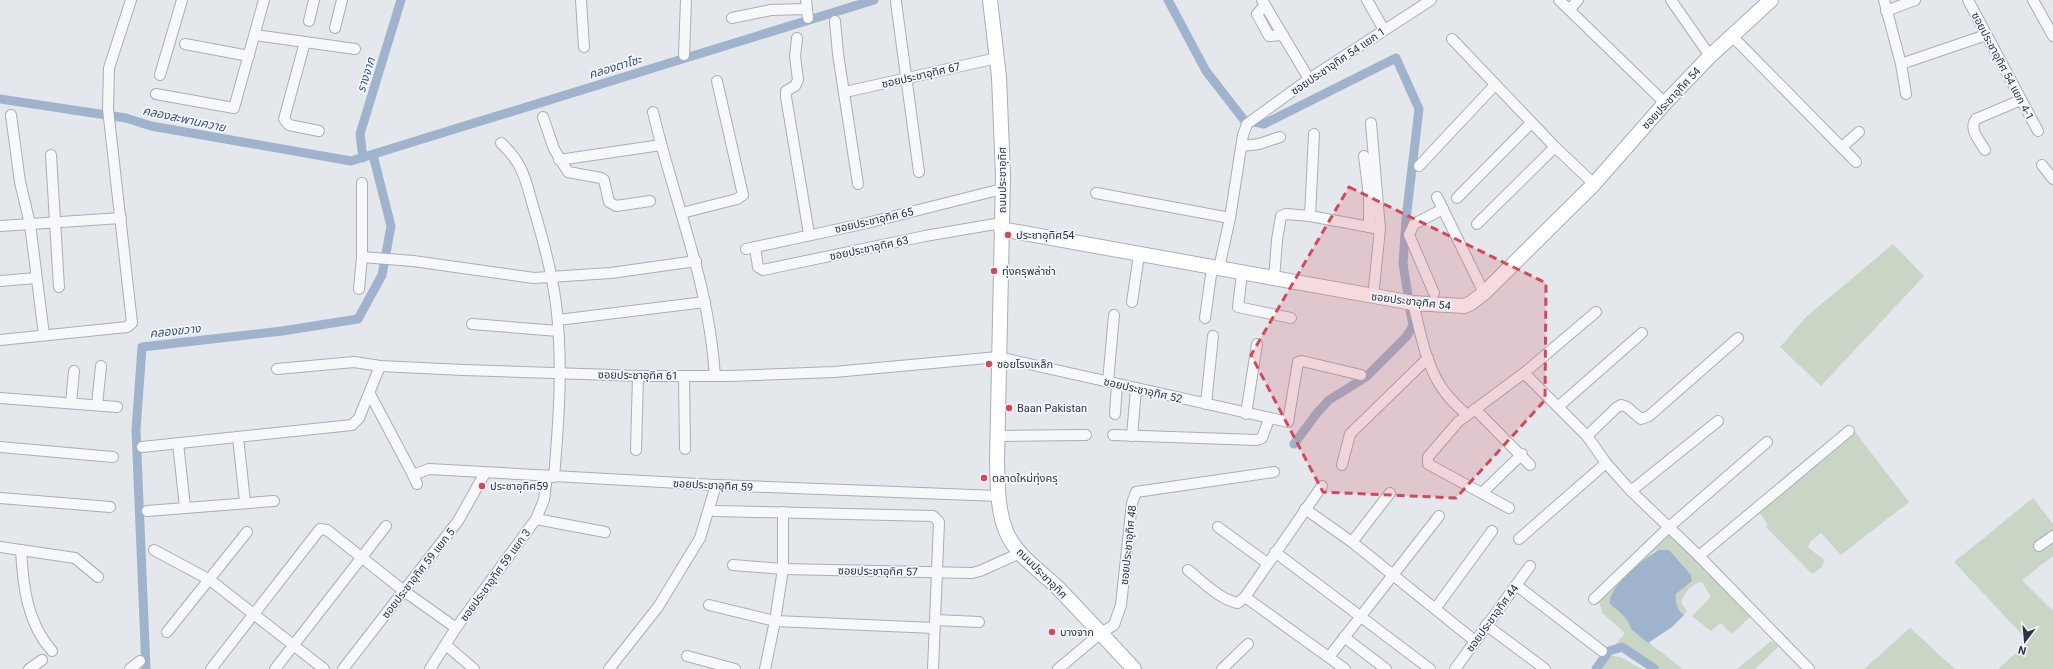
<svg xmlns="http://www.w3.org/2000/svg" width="2053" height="669" viewBox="0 0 2053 669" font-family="Roboto,'Noto Sans Thai',sans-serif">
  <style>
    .green { fill: #c9d6c5 }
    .water { fill: #9fb4cc }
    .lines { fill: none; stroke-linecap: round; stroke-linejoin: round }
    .canal { stroke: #9fb4cc; stroke-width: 9 }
    .street-casing { stroke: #a9aeb7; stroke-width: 12 }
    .secondary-casing { stroke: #a9aeb7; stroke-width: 16 }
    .street { stroke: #f7f8fa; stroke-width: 10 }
    .secondary { stroke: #fff; stroke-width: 14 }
    .marked { fill: #d1495b; fill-opacity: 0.2; stroke: #d1495b; stroke-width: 3; stroke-dasharray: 8 5; stroke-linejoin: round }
    .poi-dot { fill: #d1495b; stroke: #f4f6f9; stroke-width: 1.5 }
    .labels { text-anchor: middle; stroke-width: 3.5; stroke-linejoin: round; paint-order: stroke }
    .street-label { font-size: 11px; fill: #2b3445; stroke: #f4f6f9 }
    .poi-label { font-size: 11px; fill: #2b3445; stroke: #f4f6f9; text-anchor: start }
    .water-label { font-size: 12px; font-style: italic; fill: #34527a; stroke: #f4f6f9 }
  </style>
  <rect width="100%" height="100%" fill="#e4e7ec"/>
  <g class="green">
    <polygon points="1893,244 1924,276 1821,386 1780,347 1806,317"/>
    <polygon points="1852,428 1909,502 1841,555 1821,533 1811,541 1808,547 1824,560 1822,567 1812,574 1766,527 1768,525 1755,506"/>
    <polygon points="2033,498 2053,524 2053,556 2022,580 2053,611 2053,669 1998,669 2029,642 1954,562"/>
    <path d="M1672 533 1751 616 1732 634 1721 623 1711 631 1692 616 1711 597 1702 582C1691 583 1685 593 1681 602L1687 612 1684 615C1677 609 1675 603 1676 594L1692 581 1691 575 1659 550 1653 552 1617 585 1610 604C1620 612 1628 617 1631 629L1683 669H1662L1629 648 1616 644 1625 633 1602 613 1599 600 1666 534Z"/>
    <polygon points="1910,628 1955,669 1864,669"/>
    <polygon points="1771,641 1779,646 1755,669 1737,669"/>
    <polygon points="1611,656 1620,657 1642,669 1601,669"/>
  </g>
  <path class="water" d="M1659 550H1669L1691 575 1692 581 1676 594C1675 603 1677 609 1684 615L1672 627 1648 643 1631 629C1628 617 1619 612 1610 604 1607 588 1645 557 1659 550Z"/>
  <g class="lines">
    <g class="canal">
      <polyline points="1168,0 1206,71 1244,120 1264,124 1396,58 1419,109 1406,219 1403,264 1408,295"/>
      <polyline points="0,99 126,118 151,126 351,161 874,0"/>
      <polyline points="363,158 360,134 401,0"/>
      <polyline points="1294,444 1317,413 1329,400 1366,377 1406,337 1413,326 1410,310"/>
      <polyline points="146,669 136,430 142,347 282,331 358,319 382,275 391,226 373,155"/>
      <polyline points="1596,669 1609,651 1622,647 1655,669"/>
    </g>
    <g class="street-casing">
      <g id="street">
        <polyline points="581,0 584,47"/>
        <polyline points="806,0 808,18"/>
        <polyline points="1262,0 1309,79"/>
        <polyline points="1367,0 1384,30"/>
        <polyline points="1559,0 1665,103"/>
        <polyline points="1671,0 1710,56"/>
        <polyline points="1884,0 1901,64 1906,94"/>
        <polyline points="1968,0 2038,131"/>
        <polyline points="2033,0 2053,36"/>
        <polyline points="896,2 919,172"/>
        <polyline points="1265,5 1257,14 1269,36 1283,35"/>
        <polyline points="1570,9 1578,0"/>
        <polyline points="1886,11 1915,0"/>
        <polyline points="732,18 771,10 806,9"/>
        <polyline points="309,21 314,0"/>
        <polyline points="835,21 838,54 858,184"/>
        <polyline points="335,28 342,0"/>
        <polyline points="255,35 355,49"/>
        <polyline points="1732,36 1856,162"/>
        <polyline points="797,38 795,56 798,80 795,86 786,91 786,97 809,234"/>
        <polyline points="1452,39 1555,147 1594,184"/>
        <polyline points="305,42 284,119 289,125 319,131"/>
        <polyline points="185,44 249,56"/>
        <polyline points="684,55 686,0"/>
        <polyline points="1901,64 1986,35"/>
        <polyline points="160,75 182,0"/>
        <polyline points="845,92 997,58"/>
        <polyline points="156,94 234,108 264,0"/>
        <path d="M653 112C674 202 709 281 715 376"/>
        <polyline points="11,115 20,182 30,224 44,335"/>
        <polyline points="543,117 554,149 568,172 601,178 604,180 609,202 616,206 650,201"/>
        <polyline points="1371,123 1380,229 1373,297"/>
        <polyline points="1314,134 1310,216 1380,229"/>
        <path d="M501 143C525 165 526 183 535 213 544 243 552 273 556 304 563 362 559 419 554 477"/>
        <polyline points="1242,146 1259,144 1280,137"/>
        <polyline points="1842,147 1859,132"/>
        <path d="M1985 150C1980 141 1968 129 1976 119L2021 100"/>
        <polyline points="51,155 59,287"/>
        <polyline points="1364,156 1369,196 1369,227"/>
        <polyline points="559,160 661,145"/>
        <polyline points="2042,165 2053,179"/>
        <polyline points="1419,166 1495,85"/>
        <polyline points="1096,193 1230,218"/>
        <polyline points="1437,197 1484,293"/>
        <polyline points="1457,198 1531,123"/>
        <polyline points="682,213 737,199 743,195 717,81"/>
        <polyline points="1477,224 1555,147"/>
        <polyline points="0,226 121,218"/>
        <polyline points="755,247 758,267 763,270 925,236 1001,223"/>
        <polyline points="746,249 867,223 1002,189"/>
        <polyline points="362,257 413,261 534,278 611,273 696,261"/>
        <polyline points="1219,268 1230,218 1243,135 1247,124 1309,79 1431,0"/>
        <polyline points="1242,273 1238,307 1291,318"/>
        <polyline points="1274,279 1277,240 1281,216 1286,214 1310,216"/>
        <polyline points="0,281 36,278"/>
        <polyline points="359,289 362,257 362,183"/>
        <polyline points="1434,293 1409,235 1414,224 1443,209"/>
        <polyline points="1132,302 1139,255"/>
        <path d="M1413 303C1420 331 1425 361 1440 385 1447 397 1457 406 1467 415"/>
        <polyline points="1205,318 1212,268"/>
        <polyline points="558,320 705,302"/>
        <polyline points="472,324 558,331"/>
        <polyline points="0,340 127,327 132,323 108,109 109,68 131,0"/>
        <polyline points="277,369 354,362 380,366 463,370 641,376 730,376 834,372 998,357 1288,422 1298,362 1302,361 1361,375"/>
        <polyline points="1524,373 1587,436 1606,463 1631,491 1699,556 1809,669"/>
        <polyline points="684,376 685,449"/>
        <polyline points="1108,382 1114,315"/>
        <polyline points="370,394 413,475 429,469 716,485 998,496"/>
        <polyline points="0,398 117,407"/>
        <polyline points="71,403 74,371"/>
        <polyline points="1206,404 1213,336"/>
        <polyline points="97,405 101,366"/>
        <polyline points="1559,406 1642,333"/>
        <polyline points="1475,409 1530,465"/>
        <polyline points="1115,414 1117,384"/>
        <polyline points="1246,414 1257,344"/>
        <polyline points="1113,435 1257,440 1262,438 1269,419"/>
        <polyline points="997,436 1086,435"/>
        <polyline points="1132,436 1136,389"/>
        <polyline points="1587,436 1616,408 1621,405 1627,407 1641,419 1649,416 1738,338"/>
        <polyline points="238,437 245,502"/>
        <polyline points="178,443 185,507"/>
        <polyline points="0,447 113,457"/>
        <polyline points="142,447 352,425 359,418 380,366"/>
        <polyline points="636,450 638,376"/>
        <polyline points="1342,465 1350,434 1428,358"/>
        <polyline points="413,475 417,484"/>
        <polyline points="1631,491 1718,421"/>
        <polyline points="1482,493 1522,454"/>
        <polyline points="0,498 110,507"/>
        <polyline points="1509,508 1428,464 1428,457 1458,422 1524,373 1596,312"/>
        <polyline points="1305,509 1352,542 1475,641"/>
        <polyline points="147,511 274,501"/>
        <polyline points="715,511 933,516 939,522 933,669"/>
        <polyline points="536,519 605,532"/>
        <polyline points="1218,527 1267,563"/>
        <polyline points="1519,539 1606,463"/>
        <polyline points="1352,542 1390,493"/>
        <polyline points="2039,546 2053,536"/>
        <polyline points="0,547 75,558 98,577"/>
        <path d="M21 550C23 586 27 623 52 651"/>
        <polyline points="154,550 210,580 324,669"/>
        <polyline points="1275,552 1430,669"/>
        <polyline points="1699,556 1849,431"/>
        <polyline points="733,565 783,569 972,573 980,571 1020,553"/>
        <path d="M1188 570C1202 581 1220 600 1238 603L1245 597 1322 486"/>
        <polyline points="1516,585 1602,651"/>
        <polyline points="1245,597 1345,669"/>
        <polyline points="1594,599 1669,527 1767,442"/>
        <polyline points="709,605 775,621 934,628"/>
        <polyline points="1435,609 1492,531"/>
        <polyline points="935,620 979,622"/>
        <polyline points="1486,625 1545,669"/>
        <polyline points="167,632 247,532"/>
        <polyline points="1344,637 1386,669"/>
        <polyline points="446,645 474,669"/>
        <polyline points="687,656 735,669"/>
        <polyline points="1329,657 1439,516"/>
        <polyline points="29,669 42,660"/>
        <polyline points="130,669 140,661"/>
        <polyline points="211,669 320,529 327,530 404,591 456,628"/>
        <polyline points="275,669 386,526"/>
        <polyline points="343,669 458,521 485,473"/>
        <polyline points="430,669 456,628 536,519 544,500 547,476"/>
        <polyline points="609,669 658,607 700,538 716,485"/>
        <polyline points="765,669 775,621 783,569 783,512"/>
        <polyline points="1058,669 1101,633 1114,625 1121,605 1132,503 1136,492 1274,472"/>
        <polyline points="1222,669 1248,644"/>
        <polyline points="1455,669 1530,566"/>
      </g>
    </g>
    <g class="secondary-casing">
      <g id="secondary">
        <path d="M990 0 999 77 1003 176 997 462C998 485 997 509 1006 531 1015 555 1041 571 1059 589 1084 615 1109 642 1134 669"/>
        <polyline points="1001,229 1413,303 1464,306 1471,303 1484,293 1594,184 1665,103 1710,56 1771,0"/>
      </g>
    </g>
    <use href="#street" class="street"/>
    <use href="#secondary" class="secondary"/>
  </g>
  <path class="marked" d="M1349 187 1546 283 1545 400 1456 498 1323 492 1251 355Z"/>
  <g class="poi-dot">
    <circle cx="1008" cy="235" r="4"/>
    <circle cx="994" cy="271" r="4"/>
    <circle cx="989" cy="364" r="4"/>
    <circle cx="1009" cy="408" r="4"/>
    <circle cx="984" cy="478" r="4"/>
    <circle cx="482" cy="486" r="4"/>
    <circle cx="1052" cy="632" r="4"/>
  </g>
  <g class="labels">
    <g class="street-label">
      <text transform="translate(1338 61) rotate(-34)" y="4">ซอยประชาอุทิศ 54 แยก 1</text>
      <text transform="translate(2003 66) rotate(62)" y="4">ซอยประชาอุทิศ 54 แยก 4-1</text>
      <text transform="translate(921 75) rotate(-13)" y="4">ซอยประชาอุทิศ 67</text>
      <text transform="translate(1671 98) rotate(-47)" y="4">ซอยประชาอุทิศ 54</text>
      <text transform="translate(1002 180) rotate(-90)" y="4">ถนนประชาอุทิศ</text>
      <text transform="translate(874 220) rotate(-13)" y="4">ซอยประชาอุทิศ 65</text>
      <text transform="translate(869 248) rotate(-12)" y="4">ซอยประชาอุทิศ 63</text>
      <text transform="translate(1411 301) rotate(7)" y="4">ซอยประชาอุทิศ 54</text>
      <text transform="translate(638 375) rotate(1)" y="4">ซอยประชาอุทิศ 61</text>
      <text transform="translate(1143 390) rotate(13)" y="4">ซอยประชาอุทิศ 52</text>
      <text transform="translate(713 485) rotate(3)" y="4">ซอยประชาอุทิศ 59</text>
      <text transform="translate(1128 545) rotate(-84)" y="4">ซอยประชาอุทิศ 48</text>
      <text transform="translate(878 571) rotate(1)" y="4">ซอยประชาอุทิศ 57</text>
      <text transform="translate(418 573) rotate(-52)" y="4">ซอยประชาอุทิศ 59 แยก 5</text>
      <text transform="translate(1042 573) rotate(45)" y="4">ถนนประชาอุทิศ</text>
      <text transform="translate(495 575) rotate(-54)" y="4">ซอยประชาอุทิศ 59 แยก 3</text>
      <text transform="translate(1492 618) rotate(-54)" y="4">ซอยประชาอุทิศ 44</text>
    </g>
    <g class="poi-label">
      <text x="1016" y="239">ประชาอุทิศ54</text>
      <text x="1002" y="275">ทุ่งครุพล่าช่า</text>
      <text x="997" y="368">ซอยโรงเหล็ก</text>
      <text x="1017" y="412">Baan Pakistan</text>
      <text x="992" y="482">ตลาดใหม่ทุ่งครุ</text>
      <text x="490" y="490">ประชาอุทิศ59</text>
      <text x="1060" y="636">บางจาก</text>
    </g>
    <g class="water-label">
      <text transform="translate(615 67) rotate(-17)" y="4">คลองตาโซะ</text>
      <text transform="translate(366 75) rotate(-73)" y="4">รางจาก</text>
      <text transform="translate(184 119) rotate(12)" y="4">คลองสะพานควาย</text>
      <text transform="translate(175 331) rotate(-6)" y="4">คลองขวาง</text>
    </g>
  </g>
  <g transform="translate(2025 641) rotate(196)" stroke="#f4f6f9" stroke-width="3" paint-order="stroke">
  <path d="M0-3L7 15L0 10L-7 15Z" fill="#2b3445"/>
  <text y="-6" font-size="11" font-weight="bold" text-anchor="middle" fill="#2b3445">N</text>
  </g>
</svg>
